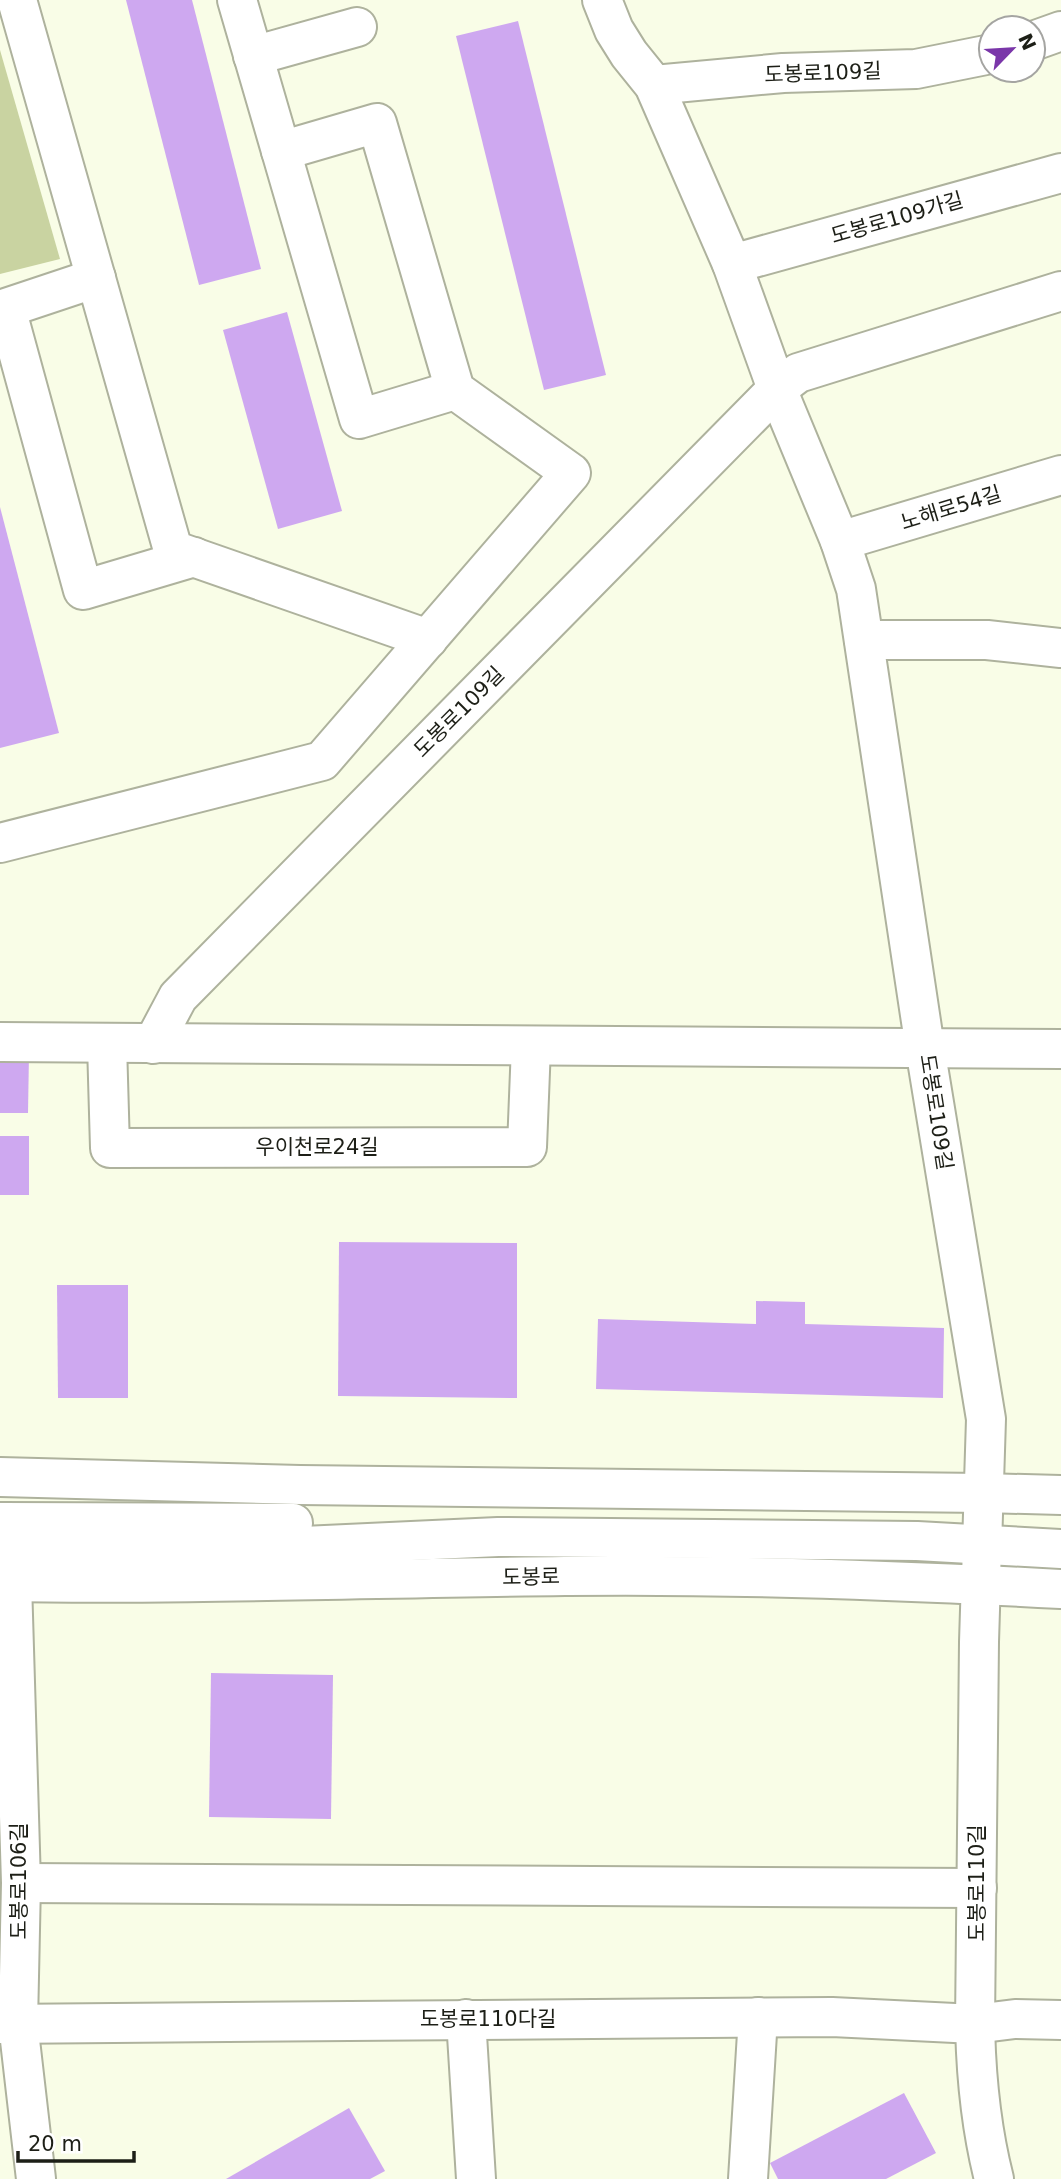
<svg xmlns="http://www.w3.org/2000/svg" width="1061" height="2179" viewBox="0 0 1061 2179" font-family="'DejaVu Sans','Noto Sans KR',sans-serif">
  <style>
    .green { fill: #c9d3a1 }
    .building { fill: #cea8f0 }
    .lines { fill: none; stroke-linecap: round; stroke-linejoin: round }
    .minor-casing { stroke: #aeb29d; stroke-width: 42 }
    .major-casing { stroke: #aeb29d; stroke-width: 42 }
    .minor { stroke: #fff; stroke-width: 38 }
    .major { stroke: #fff; stroke-width: 38 }
    .labels { text-anchor: middle; stroke-width: 7; stroke-linejoin: round; paint-order: stroke }
    .street-label { font-size: 21px; fill: #1d1f17; stroke: #fff }
  </style>
  <rect width="100%" height="100%" fill="#f9fde7"/>
  <polygon class="green" points="0,50 60,259 0,274"/>
  <g class="building">
    <polygon points="126,0 192,0 261,269 199,285"/>
    <polygon points="518,21 606,375 544,390 456,36"/>
    <polygon points="287,312 342,511 278,529 223,330"/>
    <polygon points="0,507 59,733 0,748"/>
    <polygon points="0,1053 29,1053 28,1113 0,1113"/>
    <rect x="0" y="1136" width="29" height="59"/>
    <polygon points="339,1242 517,1243 517,1398 338,1396"/>
    <polygon points="57,1285 128,1285 128,1398 58,1398"/>
    <polygon points="756,1301 805,1302 805,1324 944,1328 943,1398 596,1389 598,1319 756,1324"/>
    <polygon points="211,1673 333,1675 331,1819 209,1817"/>
    <polygon points="904,2093 936,2153 886,2179 778,2179 770,2163"/>
    <polygon points="349,2108 385,2171 370,2179 226,2179"/>
  </g>
  <g class="lines">
    <g class="minor-casing">
      <g id="minor">
        <polyline points="17,0 173,550 428,639"/>
        <path d="M602 0 614 30 629 54 654 85 732 264 777 389 840 541 856 589 925 1048 986 1419 979 1642 975 2024C976 2076 981 2128 994 2179"/>
        <polyline points="1033,41 1061,31"/>
        <polyline points="253,56 357,27"/>
        <polyline points="654,85 783,73 916,69 991,54"/>
        <polyline points="281,151 359,419 455,390"/>
        <polyline points="732,264 1061,173"/>
        <polyline points="96,278 6,308 83,590 194,557"/>
        <polyline points="840,541 1061,475"/>
        <polyline points="864,640 987,640 1061,648"/>
        <polyline points="0,843 322,761 571,473 455,390 377,123 281,151 237,0"/>
        <polyline points="0,1042 1061,1049"/>
        <polyline points="107,1044 110,1148 527,1147 531,1046"/>
        <polyline points="153,1044 178,997 777,389 798,373 1061,291"/>
        <polyline points="0,1522 293,1523"/>
        <polyline points="0,1550 238,1549 498,1537 917,1541 1061,1549"/>
        <polyline points="12,1582 21,1883 18,2023 36,2179"/>
        <polyline points="21,1883 977,1888"/>
        <polyline points="466,2019 476,2179"/>
        <polyline points="0,2024 832,2017 975,2024 1015,2019 1061,2020"/>
        <polyline points="748,2179 758,2017"/>
      </g>
    </g>
    <g class="major-casing">
      <g id="major">
        <polyline points="0,1477 300,1485 984,1493 1061,1495"/>
        <path d="M0 1582C188 1585 377 1578 565 1576 731 1574 896 1580 1061 1589"/>
      </g>
    </g>
    <use href="#minor" class="minor"/>
    <use href="#major" class="major"/>
  </g>
  <g class="labels">
    <g class="street-label">
      <text transform="translate(823 73) rotate(-2)" y="7">도봉로109길</text>
      <text transform="translate(897 218) rotate(-16)" y="7">도봉로109가길</text>
      <text transform="translate(951 508) rotate(-17)" y="7">노해로54길</text>
      <text transform="translate(459 712) rotate(-45)" y="7">도봉로109길</text>
      <text transform="translate(936 1112) rotate(81)" y="7">도봉로109길</text>
      <text x="317" y="1154">우이천로24길</text>
      <text transform="translate(531 1577) rotate(-1)" y="7">도봉로</text>
      <text transform="translate(19 1881) rotate(-90)" y="7">도봉로106길</text>
      <text transform="translate(977 1883) rotate(-90)" y="7">도봉로110길</text>
      <text x="488" y="2026">도봉로110다길</text>
    </g>
  </g>
  <g transform="translate(1012 49) rotate(65)"><circle r="33" fill="#ffffff" stroke="#a5a5a2" stroke-width="2"/>
  <path d="M0-5L12 26L0 18L-12 26Z" fill="#7a36a9"/>
  <text y="-10" font-size="19" font-weight="bold" text-anchor="middle" fill="#1d1f17">N</text>
  </g>
  <path d="M18 2151v10h116v-10" fill="none" stroke="#1d1f17" stroke-width="3.5"/>
  <text x="28" y="2151" font-size="21" fill="#1d1f17" stroke="#ffffff" stroke-width="5" paint-order="stroke">20 m</text>
</svg>
